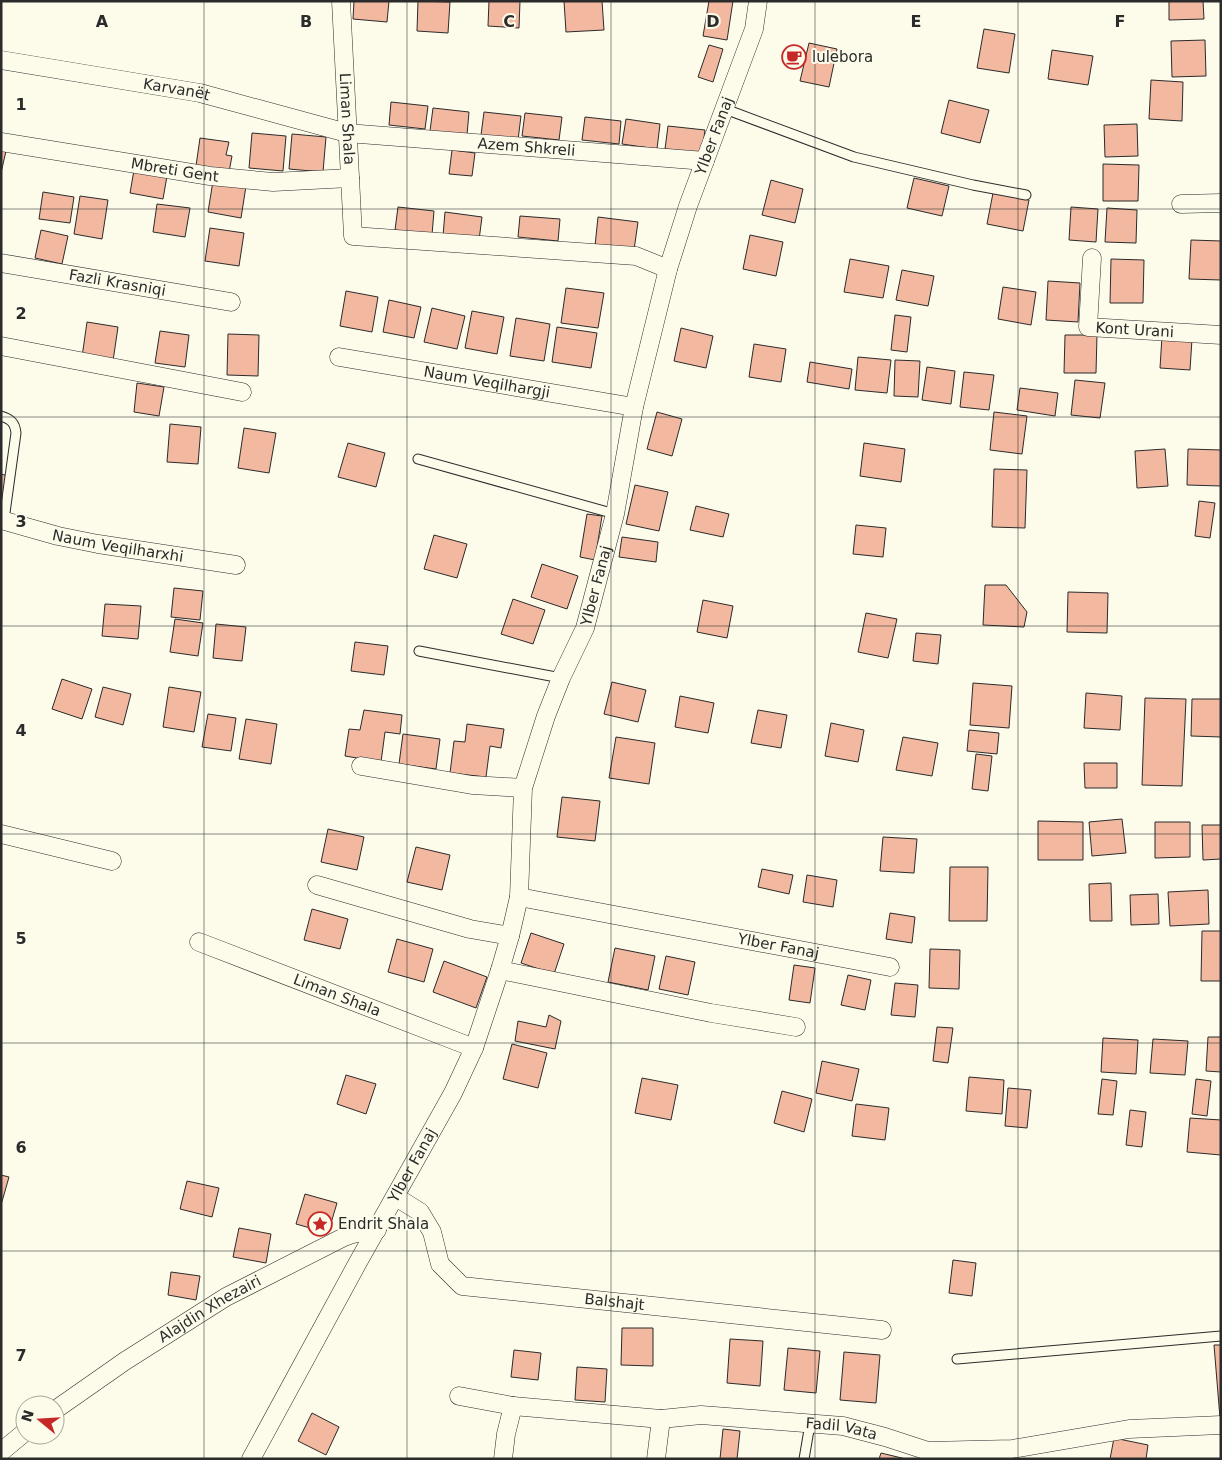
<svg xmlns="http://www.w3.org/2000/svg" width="1222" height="1460" viewBox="0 0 1222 1460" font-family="'DejaVu Sans',sans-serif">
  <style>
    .building { fill: #f2b8a0; stroke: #2b2b2b }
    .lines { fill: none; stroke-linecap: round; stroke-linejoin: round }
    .lane-casing { stroke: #2b2b2b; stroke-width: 11 }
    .street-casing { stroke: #2b2b2b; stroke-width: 19 }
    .lane { stroke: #fdfbea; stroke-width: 9 }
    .street { stroke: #fdfbea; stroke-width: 18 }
    .grid { fill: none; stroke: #2b2b2b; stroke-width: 1; stroke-opacity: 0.55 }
    .labels { text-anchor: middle; stroke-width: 4; stroke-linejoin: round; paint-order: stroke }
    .poi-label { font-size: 15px; fill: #2b2b2b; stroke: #fdfbea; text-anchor: start }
    .street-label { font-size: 15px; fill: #2b2b2b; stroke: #fdfbea }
    .grid-label { font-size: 16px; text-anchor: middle; font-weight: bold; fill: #2b2b2b; stroke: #fdfbea; stroke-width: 4; stroke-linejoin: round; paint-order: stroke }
  </style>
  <rect width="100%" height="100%" fill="#fdfbea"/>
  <g class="building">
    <polygon points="354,1 389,1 387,22 353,19"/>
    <polygon points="418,1 450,2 448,33 417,31"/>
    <polygon points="489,1 520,1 519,28 488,26"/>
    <polygon points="564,1 602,1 604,30 566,32"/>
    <polygon points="709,1 733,1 727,40 703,36"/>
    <polygon points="1169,1 1203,1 1204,19 1169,20"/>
    <polygon points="984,29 1015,34 1009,73 977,68"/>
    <polygon points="1205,40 1206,76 1172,77 1171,41"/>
    <polygon points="809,43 837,49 829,87 800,81"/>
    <polygon points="709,45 723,49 713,82 698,77"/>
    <polygon points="1052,50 1093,56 1088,85 1048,79"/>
    <polygon points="1151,80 1183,82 1182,121 1149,119"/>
    <polygon points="949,100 989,110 980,143 941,133"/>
    <polygon points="391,102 428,106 425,129 389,125"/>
    <polygon points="433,108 469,112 467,135 430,131"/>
    <polygon points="484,112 521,116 518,140 481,135"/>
    <polygon points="525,113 562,117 559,140 522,136"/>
    <polygon points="585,117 621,121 619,144 582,140"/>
    <polygon points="626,119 660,124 657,149 622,144"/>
    <polygon points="1137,124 1138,156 1105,157 1104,125"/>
    <polygon points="668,126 705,130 702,153 665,149"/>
    <polygon points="252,133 286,136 283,171 249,168"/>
    <polygon points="292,134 326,137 323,172 289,169"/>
    <polygon points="200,138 229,142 226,155 232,156 229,172 196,166"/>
    <polygon points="1,150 6,151 1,173"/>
    <polygon points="452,150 475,153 472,176 449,174"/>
    <polygon points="1103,164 1139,165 1138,201 1103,201"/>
    <polygon points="134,170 167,176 163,199 130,193"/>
    <polygon points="914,178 949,186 942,216 907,208"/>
    <polygon points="771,180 803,189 795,223 762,215"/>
    <polygon points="213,181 246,186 241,218 208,212"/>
    <polygon points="43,192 74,197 70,223 39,219"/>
    <polygon points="993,193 1029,200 1023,231 987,224"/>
    <polygon points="80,196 108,200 102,239 74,234"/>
    <polygon points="157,204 190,208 185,237 153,232"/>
    <polygon points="398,207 434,211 432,235 395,230"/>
    <polygon points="1071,207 1098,209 1096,242 1069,240"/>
    <polygon points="1107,208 1137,210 1136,243 1105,242"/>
    <polygon points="445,212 482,217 479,240 443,236"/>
    <polygon points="520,216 560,219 558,241 518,237"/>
    <polygon points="598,217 638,222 634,250 595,246"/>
    <polygon points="210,228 244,233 239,266 205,261"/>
    <polygon points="41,230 68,236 62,264 35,258"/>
    <polygon points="750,235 783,242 776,276 743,269"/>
    <polygon points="1191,240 1221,241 1221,280 1189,279"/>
    <polygon points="850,259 889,266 883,298 844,292"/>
    <polygon points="1111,259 1144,260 1143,303 1110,303"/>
    <polygon points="902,270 934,276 928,306 896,300"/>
    <polygon points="1048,281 1080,283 1078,322 1046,320"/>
    <polygon points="1003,287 1036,292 1031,325 998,319"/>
    <polygon points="566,288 604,293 598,328 561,323"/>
    <polygon points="346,291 378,297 372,332 340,326"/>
    <polygon points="389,300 421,307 414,338 383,332"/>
    <polygon points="432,308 465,316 457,349 424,342"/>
    <polygon points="472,311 504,317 497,354 465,348"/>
    <polygon points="895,315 911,317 907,352 891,350"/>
    <polygon points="516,318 550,324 544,361 510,356"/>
    <polygon points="87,322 118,327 113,361 82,357"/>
    <polygon points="557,327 597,333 591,368 552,362"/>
    <polygon points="681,328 713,336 706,368 674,361"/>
    <polygon points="160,331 189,335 185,367 155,363"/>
    <polygon points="228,334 259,335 258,376 227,375"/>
    <polygon points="1065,335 1097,335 1096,373 1064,373"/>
    <polygon points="1162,336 1192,339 1190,370 1160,368"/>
    <polygon points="754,344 786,349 781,382 749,377"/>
    <polygon points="858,357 891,360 887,393 855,390"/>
    <polygon points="895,360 920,361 918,397 894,396"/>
    <polygon points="810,362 852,369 849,389 807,382"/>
    <polygon points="927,367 955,371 951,404 922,400"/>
    <polygon points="964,372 994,375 989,410 960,407"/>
    <polygon points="1075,380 1105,383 1100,418 1071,415"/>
    <polygon points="137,383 164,387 159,416 134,412"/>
    <polygon points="1020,388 1058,393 1055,416 1017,410"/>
    <polygon points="657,412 682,419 672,456 647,449"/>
    <polygon points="994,412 1027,416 1022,454 990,450"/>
    <polygon points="170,424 201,427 198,464 167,462"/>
    <polygon points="244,428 276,433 269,473 238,468"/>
    <polygon points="348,443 385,453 376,487 338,477"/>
    <polygon points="864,443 905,449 901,482 860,476"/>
    <polygon points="1165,449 1168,486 1137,488 1135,451"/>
    <polygon points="1188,449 1221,450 1221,486 1187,485"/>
    <polygon points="994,469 1027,470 1025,528 992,527"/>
    <polygon points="1,474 8,476 3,501 1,501"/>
    <polygon points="635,485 668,492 659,531 626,524"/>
    <polygon points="1199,501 1215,503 1210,538 1195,536"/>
    <polygon points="696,506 729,514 723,537 690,530"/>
    <polygon points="587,514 602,516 595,560 580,557"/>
    <polygon points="856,525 886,528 883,557 853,554"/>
    <polygon points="434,535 467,544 457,578 424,569"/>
    <polygon points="622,537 658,542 656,562 619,557"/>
    <polygon points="542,564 578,576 567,609 531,597"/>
    <polygon points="985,585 1006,585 1027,612 1024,627 983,625"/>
    <polygon points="174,588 203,591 200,620 171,617"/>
    <polygon points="1068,592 1108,593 1107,633 1067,632"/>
    <polygon points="513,599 545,610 533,644 501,634"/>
    <polygon points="703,600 733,606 727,638 697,632"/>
    <polygon points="105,604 141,606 138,639 102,636"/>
    <polygon points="866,613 897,619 888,658 858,652"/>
    <polygon points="175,619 203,623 198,656 170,652"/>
    <polygon points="216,624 246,627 242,661 213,658"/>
    <polygon points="916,633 941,635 938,664 913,661"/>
    <polygon points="355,642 388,646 384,675 351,671"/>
    <polygon points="62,679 92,689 82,719 52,709"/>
    <polygon points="612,682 646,690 638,722 604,714"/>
    <polygon points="973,683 1012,686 1009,728 970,725"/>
    <polygon points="103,687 131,694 123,725 95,717"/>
    <polygon points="169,687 201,692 194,732 163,727"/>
    <polygon points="1086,693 1122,696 1120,730 1084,728"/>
    <polygon points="680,696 714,703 708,733 675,727"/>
    <polygon points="1145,698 1186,699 1182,786 1142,785"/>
    <polygon points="1192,699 1221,699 1221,737 1191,736"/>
    <polygon points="364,710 402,715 400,734 385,732 381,762 345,756 349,729 360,730"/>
    <polygon points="758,710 787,715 781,748 751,743"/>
    <polygon points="208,714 236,718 231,751 202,747"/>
    <polygon points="246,719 277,724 271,764 239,759"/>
    <polygon points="831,723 864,730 858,762 825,756"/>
    <polygon points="467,724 504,729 501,748 490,746 486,777 450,773 454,741 465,742"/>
    <polygon points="969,730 999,733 997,754 967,751"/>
    <polygon points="403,734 440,739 436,769 399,764"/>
    <polygon points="616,737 655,743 649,784 609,778"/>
    <polygon points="903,737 938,743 932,776 896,770"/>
    <polygon points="976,754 992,756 988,791 972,789"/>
    <polygon points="1084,763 1117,763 1117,788 1085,788"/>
    <polygon points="562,797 600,801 595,841 557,837"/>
    <polygon points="1122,819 1126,853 1092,856 1089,822"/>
    <polygon points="1038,821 1083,822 1083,860 1038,860"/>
    <polygon points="1155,822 1190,822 1190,857 1155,858"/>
    <polygon points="1202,825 1221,825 1221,859 1203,860"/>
    <polygon points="328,829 364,837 357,870 321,862"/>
    <polygon points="883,837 917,839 914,873 880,871"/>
    <polygon points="416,847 450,855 442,890 407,882"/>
    <polygon points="950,867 988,867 987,921 949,921"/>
    <polygon points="762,869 793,875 789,894 758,887"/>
    <polygon points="807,875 837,880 833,907 803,902"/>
    <polygon points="1111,883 1112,921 1090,921 1089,884"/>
    <polygon points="1208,890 1209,924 1170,926 1168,892"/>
    <polygon points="1158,894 1159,924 1131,925 1130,895"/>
    <polygon points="312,909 348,919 340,949 304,940"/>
    <polygon points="890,913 915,917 912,943 886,939"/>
    <polygon points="1202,931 1221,931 1221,981 1201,981"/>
    <polygon points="531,933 564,944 554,974 521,963"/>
    <polygon points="397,939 433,949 424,982 388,972"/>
    <polygon points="615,948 655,956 648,990 608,982"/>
    <polygon points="930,949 960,950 959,989 929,988"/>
    <polygon points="666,956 695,962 688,995 659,989"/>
    <polygon points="444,961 487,977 476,1008 433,992"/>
    <polygon points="794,965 815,968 810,1003 789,1000"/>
    <polygon points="848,975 871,980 865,1010 841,1005"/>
    <polygon points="895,983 918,985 915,1017 891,1015"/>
    <polygon points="549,1015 561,1021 555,1049 515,1041 518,1021 546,1027"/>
    <polygon points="937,1027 953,1028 948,1063 933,1061"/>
    <polygon points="1208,1037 1221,1037 1221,1072 1206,1071"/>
    <polygon points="1103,1038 1138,1040 1136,1074 1101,1072"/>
    <polygon points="1153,1039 1188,1041 1185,1075 1150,1073"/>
    <polygon points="512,1044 547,1053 538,1088 503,1079"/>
    <polygon points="822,1061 859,1069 852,1101 816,1093"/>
    <polygon points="346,1075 376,1084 366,1114 337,1104"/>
    <polygon points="969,1077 1004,1080 1002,1114 966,1111"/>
    <polygon points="642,1078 678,1085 671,1120 635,1113"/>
    <polygon points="1102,1079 1117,1081 1113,1115 1098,1114"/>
    <polygon points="1196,1079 1211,1081 1207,1116 1192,1114"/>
    <polygon points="1008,1088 1031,1090 1027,1128 1005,1126"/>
    <polygon points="782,1091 812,1099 804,1132 774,1123"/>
    <polygon points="856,1104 889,1108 885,1140 852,1136"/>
    <polygon points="1130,1110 1146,1112 1142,1147 1126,1145"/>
    <polygon points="1190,1118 1221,1120 1221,1155 1187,1152"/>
    <polygon points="1,1175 9,1177 1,1205"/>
    <polygon points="187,1181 219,1188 212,1217 180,1209"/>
    <polygon points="305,1194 337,1203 328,1233 296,1224"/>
    <polygon points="239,1228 271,1234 266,1263 233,1257"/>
    <polygon points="953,1260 976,1263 972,1296 949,1293"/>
    <polygon points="171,1272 200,1276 196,1300 168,1295"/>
    <polygon points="622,1328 653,1328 653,1366 621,1365"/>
    <polygon points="730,1339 763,1341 760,1386 727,1383"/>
    <polygon points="1214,1345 1221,1345 1221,1418 1220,1418"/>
    <polygon points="788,1348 820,1351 816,1393 784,1390"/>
    <polygon points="514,1350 541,1353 538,1380 511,1377"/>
    <polygon points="844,1352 880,1355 876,1403 840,1400"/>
    <polygon points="577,1367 607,1369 605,1402 575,1400"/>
    <polygon points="312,1413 339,1427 326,1455 298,1441"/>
    <polygon points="723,1429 740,1431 737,1459 720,1459"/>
    <polygon points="1114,1438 1148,1445 1146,1459 1110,1459"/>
    <polygon points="881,1453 906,1459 879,1459"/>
  </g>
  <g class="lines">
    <g class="lane-casing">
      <g id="lane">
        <polyline points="725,109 854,157 973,185 1026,195"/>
        <path d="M1 416C11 419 15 423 16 433L4 520"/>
        <polyline points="418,459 615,514"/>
        <polyline points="419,651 561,678"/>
        <polyline points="957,1359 1221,1336"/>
        <polyline points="804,1459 810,1424"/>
      </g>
    </g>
    <g class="street-casing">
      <g id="street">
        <path id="s1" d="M341 1 353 236 636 256 668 269"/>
        <path id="s2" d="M1 60 200 93 347 133 705 161"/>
        <path id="s3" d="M1 142 210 176 273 182 350 178"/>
        <polyline points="1181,204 1221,203"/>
        <path id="s4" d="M1092 258 1088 327 1221 335"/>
        <path id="s5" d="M1 263 231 302"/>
        <polyline points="1,346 242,392"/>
        <path id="s6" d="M339 357 634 407"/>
        <path id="s7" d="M1 520 58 536 98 544 236 565"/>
        <polyline points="361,766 472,785 523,788"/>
        <polyline points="1,834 112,861"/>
        <polyline points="317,885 470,929 510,936"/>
        <path id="s8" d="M519 897 890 967"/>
        <path id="s9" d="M199 942 474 1048"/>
        <polyline points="500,970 711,1013 796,1027"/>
        <path id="s10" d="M396 1197 420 1212 432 1232 440 1264 462 1286 882 1330"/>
        <path id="s11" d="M459 1396 513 1406 661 1419 701 1415 843 1426 885 1437 928 1451 1012 1449 1129 1429 1221 1425"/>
        <path id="s12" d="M55 1410 125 1361 226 1297 344 1237 352 1234 377 1230"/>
        <polyline points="1,1452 25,1432"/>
        <path id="s13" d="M251 1459 357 1264 453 1093 474 1048 500 970 510 936 519 897 523 788 546 716 561 678 585 628 615 514 634 407 668 269 688 206 754 29 758 1"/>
        <polyline points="503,1459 506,1434 513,1406"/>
        <polyline points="656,1459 661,1419"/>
      </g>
    </g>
    <use href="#lane" class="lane"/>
    <use href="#street" class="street"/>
  </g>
  <path class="grid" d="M204 1V1459M407 1V1459M611 1V1459M815 1V1459M1018 1V1459M1 209H1221M1 417H1221M1 626H1221M1 834H1221M1 1043H1221M1 1251H1221"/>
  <defs>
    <g id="cafe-ring" transform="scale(1.25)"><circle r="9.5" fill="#fdfbea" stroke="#c62828" stroke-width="1.5"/><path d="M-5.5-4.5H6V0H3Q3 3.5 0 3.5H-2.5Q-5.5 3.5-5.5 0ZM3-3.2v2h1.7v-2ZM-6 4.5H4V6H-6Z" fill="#c62828"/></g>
    <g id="sight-ring" transform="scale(1.25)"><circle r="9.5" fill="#fdfbea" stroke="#c62828" stroke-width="1.5"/><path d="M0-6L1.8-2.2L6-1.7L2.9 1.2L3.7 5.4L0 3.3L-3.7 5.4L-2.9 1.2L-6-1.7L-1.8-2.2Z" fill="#c62828"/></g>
  </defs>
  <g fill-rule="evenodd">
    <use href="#cafe-ring" x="794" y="57"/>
    <use href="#sight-ring" x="320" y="1224"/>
  </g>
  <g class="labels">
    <g class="poi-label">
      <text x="812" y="62">lulebora</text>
      <text x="338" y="1229">Endrit Shala</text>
    </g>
    <g class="street-label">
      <text dy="5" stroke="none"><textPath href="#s2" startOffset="178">Karvanët</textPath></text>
      <text dy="5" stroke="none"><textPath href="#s1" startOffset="118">Liman Shala</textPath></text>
      <text dy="5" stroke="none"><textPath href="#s13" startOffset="1416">Ylber Fanaj</textPath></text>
      <text dy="5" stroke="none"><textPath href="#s2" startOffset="534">Azem Shkreli</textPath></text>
      <text dy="5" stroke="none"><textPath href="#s3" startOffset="176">Mbreti Gent</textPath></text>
      <text dy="5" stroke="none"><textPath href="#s5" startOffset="118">Fazli Krasniqi</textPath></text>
      <text dy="5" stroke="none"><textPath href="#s4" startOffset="116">Kont Urani</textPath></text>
      <text dy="5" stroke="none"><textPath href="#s6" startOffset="150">Naum Veqilhargji</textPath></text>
      <text dy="5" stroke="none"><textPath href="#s7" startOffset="120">Naum Veqilharxhi</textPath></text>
      <text dy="5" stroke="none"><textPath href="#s13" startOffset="950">Ylber Fanaj</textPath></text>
      <text dy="5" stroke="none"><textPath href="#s8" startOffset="264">Ylber Fanaj</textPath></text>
      <text dy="5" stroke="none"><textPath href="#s9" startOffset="148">Liman Shala</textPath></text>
      <text dy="5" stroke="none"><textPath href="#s13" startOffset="335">Ylber Fanaj</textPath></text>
      <text dy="5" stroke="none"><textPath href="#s10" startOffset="269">Balshajt</textPath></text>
      <text dy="5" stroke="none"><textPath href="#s12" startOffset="185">Alajdin Xhezairi</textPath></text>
      <text dy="5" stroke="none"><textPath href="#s11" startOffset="385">Fadil Vata</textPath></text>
    </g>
  </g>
  <g class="grid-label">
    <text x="102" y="27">A</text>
    <text x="306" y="27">B</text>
    <text x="509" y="27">C</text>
    <text x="713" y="27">D</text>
    <text x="916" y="27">E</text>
    <text x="1120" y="27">F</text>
    <text x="21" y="110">1</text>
    <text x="21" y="319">2</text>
    <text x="21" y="527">3</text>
    <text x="21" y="736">4</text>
    <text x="21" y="944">5</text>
    <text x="21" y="1153">6</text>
    <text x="21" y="1361">7</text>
  </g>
  <rect width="1222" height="1460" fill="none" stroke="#2b2b2b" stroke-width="5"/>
  <g transform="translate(40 1420) rotate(288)"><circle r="24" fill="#fdfbea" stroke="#a9a89e"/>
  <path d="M0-4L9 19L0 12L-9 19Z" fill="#c62828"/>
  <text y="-8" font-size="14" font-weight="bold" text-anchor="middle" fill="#2b2b2b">N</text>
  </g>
</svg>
